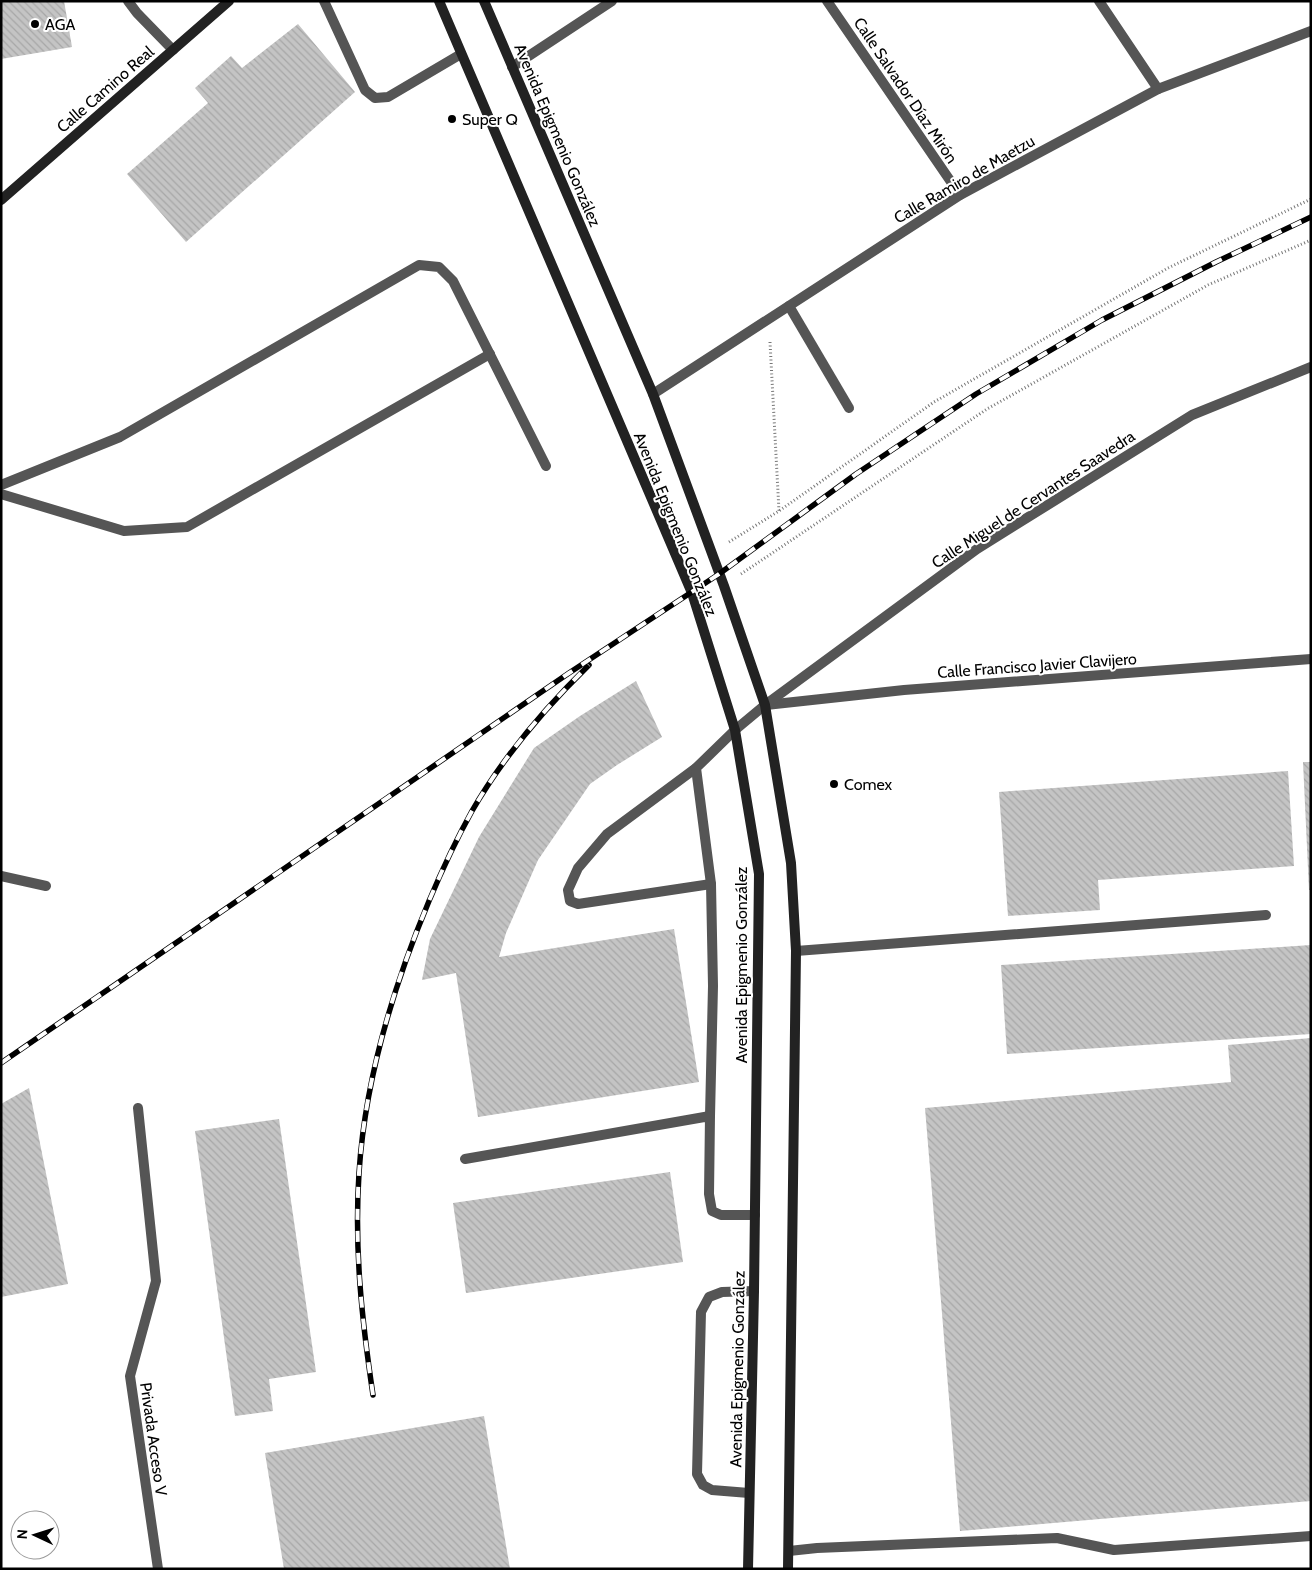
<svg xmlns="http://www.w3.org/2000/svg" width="1312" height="1570" viewBox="0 0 1312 1570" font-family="Cabin,sans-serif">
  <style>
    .building { fill: url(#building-back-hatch) }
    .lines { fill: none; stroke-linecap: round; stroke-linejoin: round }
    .path { stroke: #777; stroke-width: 3; stroke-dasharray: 1 2.5; stroke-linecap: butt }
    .lane { stroke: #555; stroke-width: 10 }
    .street { stroke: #555; stroke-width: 10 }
    .secondary { stroke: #222; stroke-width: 10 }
    .rail-casing { stroke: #000; stroke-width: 5.5 }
    .rail { stroke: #fff; stroke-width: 4; stroke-dasharray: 11; stroke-linecap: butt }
    .poi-dot { fill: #000; stroke: #fff; stroke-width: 2 }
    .labels { text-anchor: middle; stroke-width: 4; stroke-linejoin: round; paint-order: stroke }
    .poi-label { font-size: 16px; fill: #000; stroke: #fff; text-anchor: start }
    .street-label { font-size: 16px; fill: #000; stroke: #fff }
  </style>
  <defs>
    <pattern id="building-back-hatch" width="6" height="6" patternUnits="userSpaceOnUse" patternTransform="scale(1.25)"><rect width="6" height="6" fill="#c4c4c4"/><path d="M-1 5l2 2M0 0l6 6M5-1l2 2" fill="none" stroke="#a7a7a7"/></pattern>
  </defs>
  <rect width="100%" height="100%" fill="#fff"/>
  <g class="building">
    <polygon points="1,1 64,1 72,47 1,59"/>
    <polygon points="298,24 355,92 186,242 127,174 208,103 195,88 231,56 242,68"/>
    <polygon points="636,681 662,737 617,765 590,784 538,860 506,933 499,957 674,929 699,1082 478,1117 456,973 422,980 430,939 479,837 534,748 580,716"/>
    <polygon points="1303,762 1311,762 1311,890 1309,890"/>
    <polygon points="1288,771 1294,866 1098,880 1100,910 1008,916 999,792"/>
    <polygon points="1311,945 1311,1034 1007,1054 1001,965"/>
    <polygon points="1311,1038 1311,1501 960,1531 925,1108 1231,1082 1228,1045"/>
    <polygon points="29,1088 68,1284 1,1297 1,1104"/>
    <polygon points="279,1119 316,1372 269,1379 273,1411 235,1416 195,1131"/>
    <polygon points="670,1172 683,1262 466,1293 453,1203"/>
    <polygon points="484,1416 510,1569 284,1569 265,1453"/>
  </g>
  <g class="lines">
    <g class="path">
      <polyline points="770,342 779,511"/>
      <polyline points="729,542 779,511 934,402 1168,268 1311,199"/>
      <polyline points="741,574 987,409 1208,285 1311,240"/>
    </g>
    <g class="lane">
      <polyline points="128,1 137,13 173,50"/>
      <polyline points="324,1 365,90 375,98 388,97 461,54"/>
      <polyline points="789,306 849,408"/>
      <polyline points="1,485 120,437 419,265 439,267 453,281 546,466"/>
      <polyline points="1,494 124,531 187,527 490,354"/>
      <polyline points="696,768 607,834 578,868 568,890 570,901 578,904 711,884"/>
      <polyline points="1,876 46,886"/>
      <polyline points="796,951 1266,915"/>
      <polyline points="138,1108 156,1281 130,1376 158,1569"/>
      <polyline points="710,1116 713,986 711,884 696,768 735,730"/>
      <polyline points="465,1159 710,1116 709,1194 712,1211 721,1215 755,1215"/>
      <polyline points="749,1493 712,1490 703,1485 697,1474 701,1312 709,1297 722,1292 754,1291"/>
      <polyline points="789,1551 817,1548 1057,1538 1114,1550 1311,1536"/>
    </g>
    <g class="street">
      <polyline points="827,1 960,195"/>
      <polyline points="1099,1 1158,89"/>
      <polyline points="512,67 612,1"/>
      <polyline points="653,394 960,195 1158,89 1311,31"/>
      <polyline points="766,705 904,690 1311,659"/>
      <polyline points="735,730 765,705 977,549 1192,415 1311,367"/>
    </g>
    <g class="secondary">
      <polyline points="439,1 692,593 735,730 759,874 754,1291 748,1569"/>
      <polyline points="484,1 653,394 724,586 765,705 791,863 796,951 788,1569"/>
      <polyline points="1,200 229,1"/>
    </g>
    <g class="rail-casing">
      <g id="rail">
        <polyline points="1,1063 569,673 719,574 856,474 976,394 1102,320 1216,262 1311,217"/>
        <path d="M373 1395C362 1321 354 1249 359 1173 365 1079 393 987 429 901 442 870 456 840 472 811 503 757 545 708 589 665"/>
      </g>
    </g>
    <use href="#rail" class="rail"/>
  </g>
  <g class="poi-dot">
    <circle cx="35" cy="24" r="5"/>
    <circle cx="452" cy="119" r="5"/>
    <circle cx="834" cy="784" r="5"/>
  </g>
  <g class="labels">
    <g class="poi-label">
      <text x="45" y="30">AGA</text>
      <text x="462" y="125">Super Q</text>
      <text x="844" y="790">Comex</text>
    </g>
    <g class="street-label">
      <text transform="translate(105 89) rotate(-41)" y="6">Calle Camino Real</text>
      <text transform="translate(906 90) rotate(56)" y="6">Calle Salvador Díaz Mirón</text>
      <text transform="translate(558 135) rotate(67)" y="6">Avenida Epigmenio González</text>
      <text transform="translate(964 179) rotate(-30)" y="6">Calle Ramiro de Maetzu</text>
      <text transform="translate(1033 499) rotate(-33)" y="6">Calle Miguel de Cervantes Saavedra</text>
      <text transform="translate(676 524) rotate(68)" y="6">Avenida Epigmenio González</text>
      <text transform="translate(1037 665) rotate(-4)" y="6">Calle Francisco Javier Clavijero</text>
      <text transform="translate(741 965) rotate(-90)" y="6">Avenida Epigmenio González</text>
      <text transform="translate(737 1369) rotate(-89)" y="6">Avenida Epigmenio González</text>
      <text transform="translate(154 1439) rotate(82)" y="6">Privada Acceso V</text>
    </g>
  </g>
  <rect width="1312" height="1570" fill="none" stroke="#000000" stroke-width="5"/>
  <g transform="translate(35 1535) rotate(274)"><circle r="24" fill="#ffffff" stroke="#999999"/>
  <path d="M0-4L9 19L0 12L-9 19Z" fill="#000000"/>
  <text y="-8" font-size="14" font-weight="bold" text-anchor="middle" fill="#000000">N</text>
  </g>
</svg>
